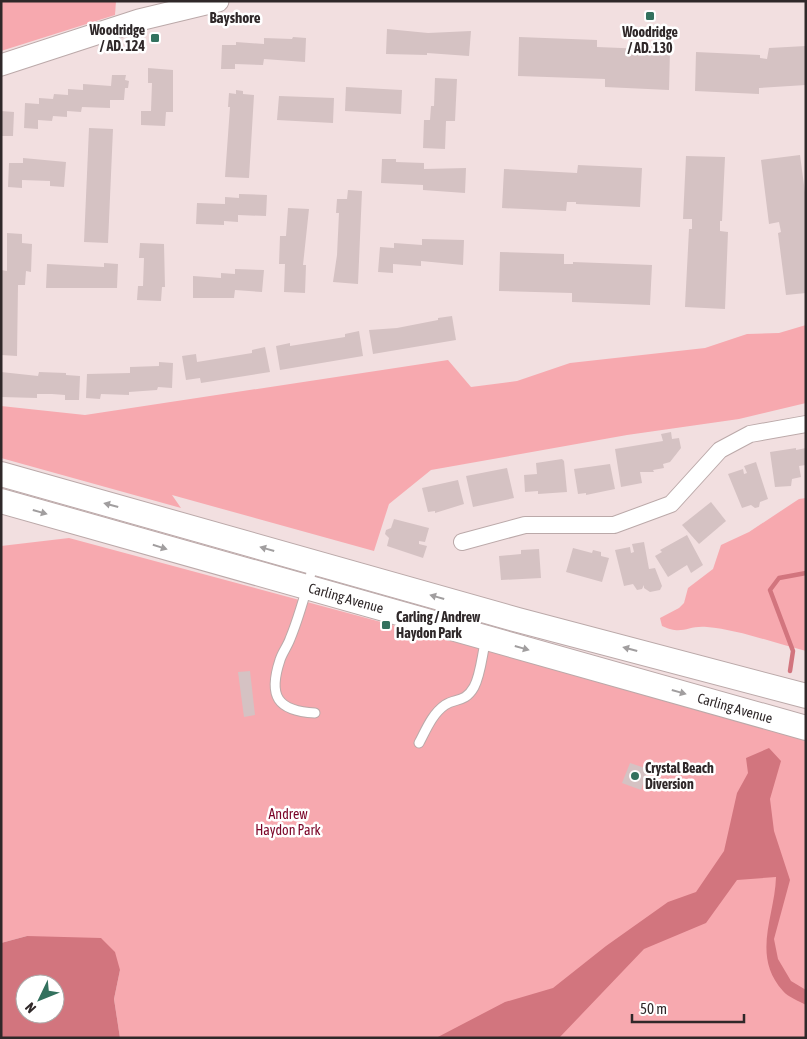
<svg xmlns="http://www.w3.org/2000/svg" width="807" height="1039" viewBox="0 0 807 1039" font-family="'Asap Condensed',sans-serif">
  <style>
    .green { fill: #f7a9af }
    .water { fill: #d2757e; fill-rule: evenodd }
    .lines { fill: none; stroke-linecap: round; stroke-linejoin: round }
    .stream { stroke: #d2757e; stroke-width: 4.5 }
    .building { fill: #d5c2c3 }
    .service-casing { stroke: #bba9a9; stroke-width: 11 }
    .minor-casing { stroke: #bba9a9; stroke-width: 18 }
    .tertiary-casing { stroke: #bba9a9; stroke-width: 23 }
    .secondary-casing { stroke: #bba9a9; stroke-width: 26 }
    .service { stroke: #fff; stroke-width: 9 }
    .minor { stroke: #fff; stroke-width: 16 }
    .tertiary { stroke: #fff; stroke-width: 21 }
    .secondary { stroke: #fff; stroke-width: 24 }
    .oneway { fill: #a19e9f }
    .poi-dot { fill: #33715e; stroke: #fff; stroke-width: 2 }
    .labels { text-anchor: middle; stroke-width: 5; stroke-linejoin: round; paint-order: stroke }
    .poi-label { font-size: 14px; font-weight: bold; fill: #2f2829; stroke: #fff; text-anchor: start }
    .street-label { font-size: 14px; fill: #2f2829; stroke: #fff }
    .park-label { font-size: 14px; fill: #7b0528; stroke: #fff }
    .neighbourhood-label { font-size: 15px; font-weight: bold; fill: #2f2829; stroke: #fff }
  </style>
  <rect width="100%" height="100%" fill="#f2dfe0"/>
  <g class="green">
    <polygon points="1,1 116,1 115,15 1,51"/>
    <polygon points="806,325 806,403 739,419 627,435 431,470 389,504 374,551 172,495 181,508 1,458 1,406 85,415 448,360 471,387 517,381 570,363 705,348 747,334 779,333"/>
    <path d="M806 498V651C774 643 740 630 707 627 687 625 683 636 662 626L660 618 679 608 684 603 688 588 713 569 721 545 749 532 799 499Z"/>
    <polygon points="69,538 753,722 806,739 806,1038 120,1038 114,999 120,970 27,936 1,943 1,546"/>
  </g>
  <g class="water">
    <path d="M769 748 781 761 770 799 774 831 790 880 774 939 778 959 791 981 806 990V1005C799 1001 788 997 783 991 751 956 775 916 776 877L737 880 706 923 644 949 559 1038H436L505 1002 553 988 606 946 668 902 696 892 724 851 737 793 748 773 746 758Z"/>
    <path d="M27 936 101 938 115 952 120 970 114 999 120 1038H1V943ZM25 984H55V1014H25Z"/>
  </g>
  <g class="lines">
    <polyline class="stream" points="790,671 793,651 770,590 779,578 806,573"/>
  </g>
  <g class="building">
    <polygon points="387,29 428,33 471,31 469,56 427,53 427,55 386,54"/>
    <polygon points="293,37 306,38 305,62 264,59 263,65 235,64 235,69 221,69 222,45 236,45 236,42 264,44 264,38 292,39"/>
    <polygon points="519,37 597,40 597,47 670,50 669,90 605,87 605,79 518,76"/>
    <polygon points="806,46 806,85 759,88 759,94 695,91 696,52 760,55 760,58 767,59 769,48"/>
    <polygon points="148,68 173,70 173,112 166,112 165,126 141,125 141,111 151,111 152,83 148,83"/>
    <polygon points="112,75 126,75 125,80 129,81 128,88 125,88 124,100 110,100 110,108 82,107 81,112 67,111 67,117 53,116 52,121 38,120 38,129 24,128 25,103 39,104 39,98 53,99 54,94 68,95 68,89 83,90 83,84 111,86"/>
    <polygon points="435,78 457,79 455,121 446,121 445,149 423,148 424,120 430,120 431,106 434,106"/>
    <polygon points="346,87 402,90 401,114 345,111"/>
    <polygon points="236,90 243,91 243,94 254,95 249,178 225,177 230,107 228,107 229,93 236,94"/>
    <polygon points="279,96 334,98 333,123 277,120"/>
    <polygon points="1,111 14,112 13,136 1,136"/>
    <polygon points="89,128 113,129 108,243 84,242"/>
    <polygon points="800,155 806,200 806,293 786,295 778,233 781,232 779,222 769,224 761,160"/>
    <polygon points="686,156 725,157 722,221 720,221 720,231 728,232 725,309 685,307 689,229 692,229 692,219 683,219"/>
    <polygon points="23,158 66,162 64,187 50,186 50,181 22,180 22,188 8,187 9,163 23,163"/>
    <polygon points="382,159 396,159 396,162 424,163 424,169 466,168 465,193 423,190 423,185 381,183"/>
    <polygon points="578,165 642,168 640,207 576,204 576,202 567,202 566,211 502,208 504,169 577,173"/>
    <polygon points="348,190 362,191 358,284 333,282 337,255 339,213 336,213 337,199 347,199"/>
    <polygon points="239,194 267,195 266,216 238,215 238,222 224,221 224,225 196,224 197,203 225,204 225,197 239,198"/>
    <polygon points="288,208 309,209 303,265 306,265 305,293 284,292 285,264 279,264 280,236 286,236"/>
    <polygon points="7,233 22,234 22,243 32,244 31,272 26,271 25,285 18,285 17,356 1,355 1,270 7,271"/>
    <polygon points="422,239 464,240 463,265 421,261 421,266 393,264 393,273 378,272 380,247 394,248 394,243 422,245"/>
    <polygon points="140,243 164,244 165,287 162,287 161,301 137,300 138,286 143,286 144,258 139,258"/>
    <polygon points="500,252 564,254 564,264 573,264 573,262 652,265 650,305 572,302 572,293 499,291"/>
    <polygon points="104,263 118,264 117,288 46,288 47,264 104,267"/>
    <polygon points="235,269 264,270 262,292 235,290 234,298 193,298 193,276 221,278 221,273 235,274"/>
    <polygon points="452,316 456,340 373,354 369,330 397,328 438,320 438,318"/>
    <polygon points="359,331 363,356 280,370 276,346 290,343 290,346 345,337 345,334"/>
    <polygon points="265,347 270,372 201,383 200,378 186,380 182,356 196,354 197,362 252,353 252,350"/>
    <polygon points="159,362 173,363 172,388 158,387 157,390 129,392 129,395 101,394 100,399 86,398 87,374 130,373 130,367 159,366"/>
    <polygon points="1,372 38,376 39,372 66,373 66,375 80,376 79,400 65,400 65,395 52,394 37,394 37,398 1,397"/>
    <polygon points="671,432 672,439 679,438 681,448 670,462 663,464 664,468 653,470 654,472 640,472 642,483 621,487 615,449 663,441 661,434"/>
    <polygon points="796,448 796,450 806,448 806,465 799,466 801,477 792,479 791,486 775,487 770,452"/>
    <polygon points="562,459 564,461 567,492 538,494 538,491 525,492 524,475 537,474 536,463"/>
    <polygon points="756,462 768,499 760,502 759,507 755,508 751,505 742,508 728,474 743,469 744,474 747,473 744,466"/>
    <polygon points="610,464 615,489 586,495 586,493 578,494 574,469"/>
    <polygon points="507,468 514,498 473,507 466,476"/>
    <polygon points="458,480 464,504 435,513 435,511 428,512 422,488"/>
    <polygon points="711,502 726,521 699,544 682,525"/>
    <polygon points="394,519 429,528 425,542 419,541 419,544 427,546 423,558 387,546 389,538 385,534 386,530 391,528"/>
    <polygon points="687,535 703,565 691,573 687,565 668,577 655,556 662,552 660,550"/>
    <polygon points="644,542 649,569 655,568 662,586 660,590 650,592 644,588 644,585 642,589 637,590 633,584 624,586 615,550 630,547 631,553 634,552 632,544"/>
    <polygon points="573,548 592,553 593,550 601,552 601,556 609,558 602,582 566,572"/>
    <polygon points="539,549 541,578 501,580 499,556 521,554 521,550"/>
    <polygon points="250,671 255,715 244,717 238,672"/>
    <polygon points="630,763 648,769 641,790 622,783"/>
  </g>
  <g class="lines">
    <g class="service-casing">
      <g id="service">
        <path d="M314 562C307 588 300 615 290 639 287 647 282 653 280 660 268 696 277 711 315 713"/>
        <path d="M419 743C426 730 432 714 445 705 455 698 465 703 474 687 481 674 482 654 486 639"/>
      </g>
    </g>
    <g class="minor-casing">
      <polyline id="minor" points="462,542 525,525 614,525 671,504 720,450 750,434 806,424"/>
    </g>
    <g class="tertiary-casing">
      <polyline id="tertiary" points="1,65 139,20 218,1"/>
    </g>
    <g class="secondary-casing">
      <g id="secondary">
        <polyline points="1,474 518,620 806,696"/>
        <polyline points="1,501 806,728"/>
      </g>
    </g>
    <use href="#service" class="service"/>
    <use href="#minor" class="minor"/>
    <use href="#tertiary" class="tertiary"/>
    <use href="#secondary" class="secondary"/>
  </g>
  <defs><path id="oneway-solid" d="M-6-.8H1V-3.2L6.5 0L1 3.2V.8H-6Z" transform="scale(1.25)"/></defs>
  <g class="oneway">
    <use href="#oneway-solid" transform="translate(111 505) rotate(-165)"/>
    <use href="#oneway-solid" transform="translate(40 512) rotate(16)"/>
    <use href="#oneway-solid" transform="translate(160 547) rotate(17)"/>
    <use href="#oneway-solid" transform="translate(267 549) rotate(-164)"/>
    <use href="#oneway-solid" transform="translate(437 597) rotate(-164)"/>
    <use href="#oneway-solid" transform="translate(522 648) rotate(16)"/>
    <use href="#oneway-solid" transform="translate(630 649) rotate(-165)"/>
    <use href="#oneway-solid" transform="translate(679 692) rotate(16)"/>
  </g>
  <g class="poi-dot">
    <rect x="645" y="11" width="10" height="10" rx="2.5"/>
    <rect x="150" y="33" width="10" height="10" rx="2.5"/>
    <rect x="381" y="620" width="10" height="10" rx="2.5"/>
    <circle cx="635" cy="776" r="5"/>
  </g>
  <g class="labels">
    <g class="poi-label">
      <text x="145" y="35" text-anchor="end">Woodridge<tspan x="145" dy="16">/ AD. 124</tspan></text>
      <text x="650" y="37" text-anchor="middle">Woodridge<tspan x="650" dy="16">/ AD. 130</tspan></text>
      <text x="396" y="622">Carling / Andrew<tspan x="396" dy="16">Haydon Park</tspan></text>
      <text x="645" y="773">Crystal Beach<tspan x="645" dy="16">Diversion</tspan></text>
    </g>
    <g class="street-label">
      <text transform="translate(346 598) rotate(16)" y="5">Carling Avenue</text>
      <text transform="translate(735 708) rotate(16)" y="5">Carling Avenue</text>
    </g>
    <g class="park-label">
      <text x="288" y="819">Andrew<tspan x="288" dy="16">Haydon Park</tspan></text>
    </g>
    <g class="neighbourhood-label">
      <text x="235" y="23">Bayshore</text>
    </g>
  </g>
  <rect width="807" height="1039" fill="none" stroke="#2f2829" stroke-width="5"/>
  <g transform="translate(40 999) rotate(227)"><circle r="24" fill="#ffffff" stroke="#aca9a9"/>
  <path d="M0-4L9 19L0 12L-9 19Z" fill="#33715e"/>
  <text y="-8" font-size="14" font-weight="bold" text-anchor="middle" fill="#2f2829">N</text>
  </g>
  <path d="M632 1014v8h112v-8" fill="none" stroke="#2f2829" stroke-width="2.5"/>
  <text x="640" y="1014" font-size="15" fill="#2f2829" stroke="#ffffff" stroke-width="4" paint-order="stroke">50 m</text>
</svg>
